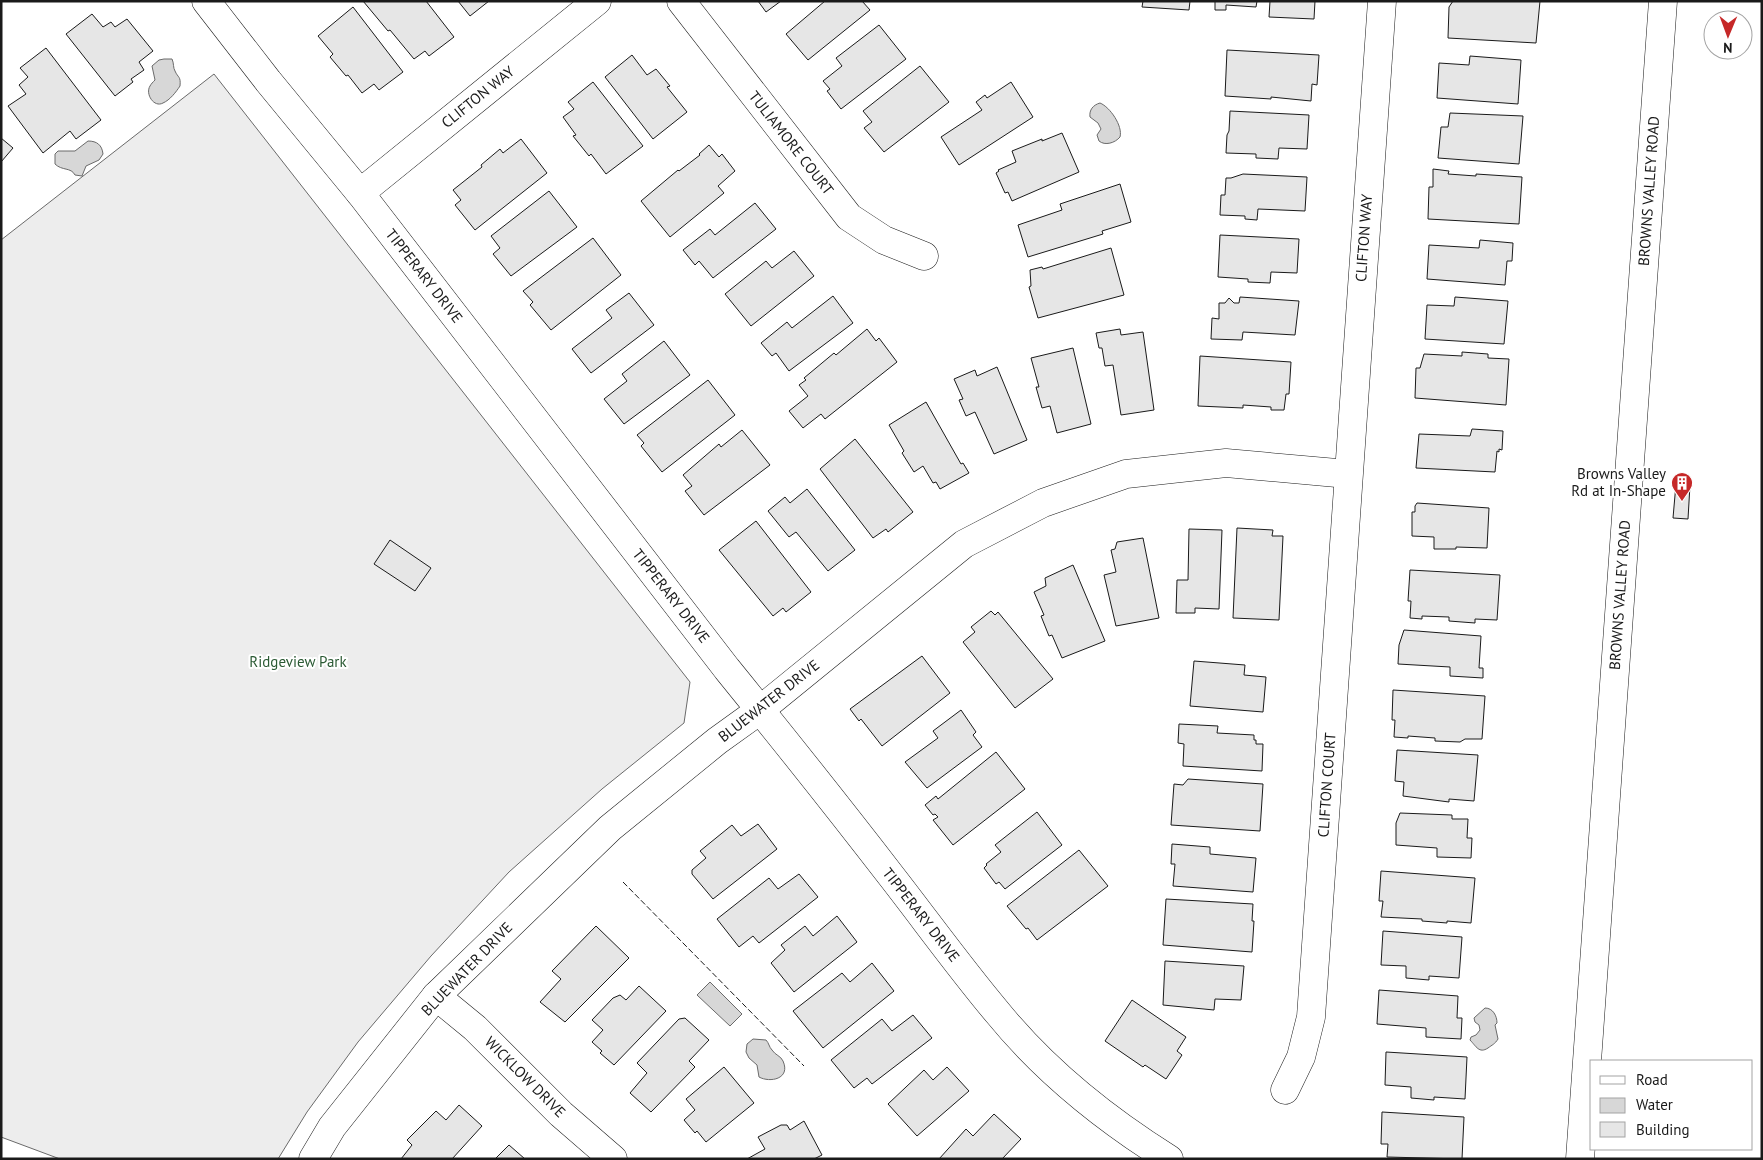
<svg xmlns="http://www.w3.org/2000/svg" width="1763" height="1160" viewBox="0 0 1763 1160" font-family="'PT Sans',sans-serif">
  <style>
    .built { fill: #ededed; stroke: #6a6a6a }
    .water { fill: #d7d7d7; stroke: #6a6a6a }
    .building { fill: #e6e6e6; stroke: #1a1a1a }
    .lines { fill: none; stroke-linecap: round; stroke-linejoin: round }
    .minor-casing { stroke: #1a1a1a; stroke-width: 29 }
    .major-casing { stroke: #1a1a1a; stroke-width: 29 }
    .minor { stroke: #fff; stroke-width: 28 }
    .major { stroke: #fff; stroke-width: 28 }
    .fence { stroke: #1a1a1a; stroke-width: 1; stroke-dasharray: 6 2.5; stroke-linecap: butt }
    .labels { text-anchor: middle; stroke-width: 4; stroke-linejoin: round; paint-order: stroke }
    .street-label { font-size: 15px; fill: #1a1a1a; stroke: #fff }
    .poi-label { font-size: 15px; fill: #1a1a1a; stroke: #fff; text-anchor: end }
    .park-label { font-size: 15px; fill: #2b5a34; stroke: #fff }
  </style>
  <rect width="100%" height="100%" fill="#fff"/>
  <polygon class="built" points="214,74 690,682 684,723 602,789 509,872 431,956 358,1042 307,1112 278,1159 60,1159 1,1137 1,240"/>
  <g class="water">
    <path d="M164 59H172C174 63 173 68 175 71 178 78 181 76 180 86 176 92 170 100 163 103 154 108 145 94 150 86 151 84 153 82 155 80L152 66 159 60Z"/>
    <path d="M1100 103C1110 107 1123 126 1120 137 1115 143 1105 146 1099 141L1097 135 1101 129 1098 123 1090 117C1089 110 1093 105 1100 103Z"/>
    <path d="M88 141C97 141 102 145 103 154L99 160 86 166 82 176 75 175C71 167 62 171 55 164V154L58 151H75Z"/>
    <polygon points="710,982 742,1014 730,1026 697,995"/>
    <path d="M1485 1008C1493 1008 1497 1016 1497 1023L1495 1025 1498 1039C1495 1044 1492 1045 1488 1048 1479 1054 1476 1046 1470 1040L1471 1037 1476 1035 1480 1030 1479 1025 1475 1022 1474 1018Z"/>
    <path d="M753 1039 766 1040C769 1043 769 1047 772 1050 775 1055 781 1056 783 1061 791 1079 770 1083 759 1077L757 1065 749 1058 746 1052 747 1044Z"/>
  </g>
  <g class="building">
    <polygon points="363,1 426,1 454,37 429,56 425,51 414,59 390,30 388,31"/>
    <polygon points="458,1 489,1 470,16"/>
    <polygon points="758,1 781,1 766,12"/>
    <polygon points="825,1 862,1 870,10 808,60 786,34"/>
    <polygon points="1143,1 1190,1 1189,10 1142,7"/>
    <polygon points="1215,1 1257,1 1256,7 1226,5 1226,10 1215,10"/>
    <polygon points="1270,1 1315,1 1314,19 1269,17"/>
    <polygon points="1453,1 1540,1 1536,43 1448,38 1449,7"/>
    <polygon points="353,7 403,72 379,90 374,84 362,93 348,75 346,76 330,57 333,54 318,36"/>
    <polygon points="92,14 103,27 111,22 115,27 127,19 153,51 139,62 144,70 131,79 133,82 115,96 66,34"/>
    <polygon points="879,25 906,59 841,109 827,91 830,89 823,81 842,66 836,58"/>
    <polygon points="46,48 101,120 76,139 70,131 43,153 8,106 26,94 19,85 28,77 20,68"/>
    <polygon points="1227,50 1319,55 1317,85 1312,84 1311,101 1271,97 1271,99 1225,96"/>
    <polygon points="632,55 647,75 656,69 670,86 667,87 687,112 653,139 605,77"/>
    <polygon points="1470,56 1521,60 1518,104 1437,98 1439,63 1469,65"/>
    <polygon points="920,66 949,102 884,152 864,128 872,122 863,111"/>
    <polygon points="593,82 643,146 606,174 591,154 589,156 573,136 576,135 563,117 574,109 568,102"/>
    <polygon points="1011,82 1033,117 959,165 941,137 982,110 976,102 985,95 987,98"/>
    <polygon points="1230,111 1309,115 1307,149 1279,148 1278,159 1256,158 1256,154 1226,153 1227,135 1229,131"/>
    <polygon points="1450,113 1523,116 1519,164 1438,158 1441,127 1448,127"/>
    <polygon points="1062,133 1079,172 1012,201 1008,192 1005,193 996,173 999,171 998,170 1016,162 1012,151 1042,139 1042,141"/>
    <polygon points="1,138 13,148 1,162"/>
    <polygon points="521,139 547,173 475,230 455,205 461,200 453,190 482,167 481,165 500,149 503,153"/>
    <polygon points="709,145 719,157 722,154 735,171 718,186 724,193 670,237 641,201 678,170 679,171 700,155 699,154"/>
    <polygon points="1433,169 1449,171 1448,174 1476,176 1476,174 1522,177 1519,224 1428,219 1429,187 1433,187"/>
    <polygon points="1243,174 1307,177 1305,211 1258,209 1257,220 1245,219 1245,216 1220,215 1221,195 1225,195 1226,178 1231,178"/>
    <polygon points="1120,184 1131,222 1102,231 1103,234 1028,257 1018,225 1062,210 1060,204"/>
    <polygon points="549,191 577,227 511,276 493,254 500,248 491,236"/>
    <polygon points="755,203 776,229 713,278 699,261 695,265 683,250 710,229 715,235"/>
    <polygon points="1220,235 1299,239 1297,273 1271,272 1270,283 1248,282 1248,279 1218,277"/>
    <polygon points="593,238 621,275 551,330 530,305 533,302 523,291"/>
    <polygon points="1480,240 1513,243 1512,261 1507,261 1505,285 1427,279 1429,245 1479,248"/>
    <polygon points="1111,248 1124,295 1038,318 1029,287 1031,286 1030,270 1042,267 1043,269"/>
    <polygon points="794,251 814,276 751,326 725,294 766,261 772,268"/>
    <polygon points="629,293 654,325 591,373 572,349 612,318 606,310"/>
    <polygon points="833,296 853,323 789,371 776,353 772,356 761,343 787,322 792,328"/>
    <polygon points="1240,297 1299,301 1295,335 1243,332 1242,340 1211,339 1212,318 1219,319 1219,303 1225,303 1229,298 1234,303 1239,303"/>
    <polygon points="1455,297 1508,301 1504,344 1425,339 1427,305 1454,306"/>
    <polygon points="867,329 876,341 879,338 897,362 825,419 821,414 803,428 789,411 808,396 799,385 806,380 804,378 834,353 836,355"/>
    <polygon points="1120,329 1121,335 1143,332 1154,410 1121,415 1113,365 1105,366 1102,348 1099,348 1096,333"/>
    <polygon points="664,341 690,375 624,424 604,399 627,381 622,374"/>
    <polygon points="1073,348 1091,424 1057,433 1050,406 1042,408 1036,387 1039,387 1031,358"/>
    <polygon points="1462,352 1488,354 1488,358 1509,359 1506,405 1415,398 1416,368 1420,368 1424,354 1462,356"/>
    <polygon points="1200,356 1291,362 1289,394 1286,394 1284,410 1271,410 1271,407 1243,405 1243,408 1198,406"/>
    <polygon points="997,367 1027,440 994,454 975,412 966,416 959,400 963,399 954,379 975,370 977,376"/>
    <polygon points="708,380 735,415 662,472 641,446 644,443 637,435"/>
    <polygon points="926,402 961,464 963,463 969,473 940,489 936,482 933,483 923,466 914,472 902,453 904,451 889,425"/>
    <polygon points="1472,429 1503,431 1502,450 1499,449 1499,452 1497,451 1495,472 1416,468 1419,434 1470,436"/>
    <polygon points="742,430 770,465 704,515 685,491 692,486 683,475 719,444 721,447"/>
    <polygon points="855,439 913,512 888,532 886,529 873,538 820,469"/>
    <polygon points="1676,484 1690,485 1688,519 1673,518"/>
    <polygon points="807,489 855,550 828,571 796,532 789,537 768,511 785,497 790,503"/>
    <polygon points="1417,503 1489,508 1487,548 1456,547 1456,549 1434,549 1434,537 1412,536 1412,512 1415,512 1415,506"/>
    <polygon points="756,521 811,592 786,612 783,608 773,616 719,550"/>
    <polygon points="1237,528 1273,530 1272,536 1283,536 1279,620 1233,618"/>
    <polygon points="1189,529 1222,530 1219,609 1195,608 1195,613 1176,613 1177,580 1188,580"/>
    <polygon points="1143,538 1159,618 1116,626 1104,575 1116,572 1111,550 1115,549 1117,542"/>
    <polygon points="390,540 431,568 415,591 374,564"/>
    <polygon points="1073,565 1105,641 1062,658 1052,635 1049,636 1041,616 1044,615 1034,592 1046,586 1045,578"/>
    <polygon points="1410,570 1500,575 1497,620 1475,619 1475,623 1449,621 1449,617 1422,616 1422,619 1410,618 1411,601 1408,601"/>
    <polygon points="991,611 995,615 998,612 1053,679 1015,708 963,642 975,632 971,627"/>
    <polygon points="1404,630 1481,636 1479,668 1483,668 1483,678 1450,676 1450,667 1398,664 1399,645"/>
    <polygon points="922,656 950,693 882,746 861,719 859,721 850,709"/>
    <polygon points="1194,661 1245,665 1244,675 1266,677 1263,712 1190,706"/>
    <polygon points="1393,690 1485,696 1482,739 1465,739 1460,742 1435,741 1435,738 1408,736 1408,738 1394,737 1395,720 1392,720"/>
    <polygon points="961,710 976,732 973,735 982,747 927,788 905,762 938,738 933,731"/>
    <polygon points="1179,724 1218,726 1217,733 1254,735 1254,740 1256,740 1256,744 1263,744 1262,771 1183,766 1184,744 1178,743"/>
    <polygon points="1397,750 1478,755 1474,801 1449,799 1449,802 1403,796 1404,782 1395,781"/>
    <polygon points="996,752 1025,789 953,845 933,820 938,817 935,814 933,815 925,805 936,796 938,799"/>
    <polygon points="1188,779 1263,784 1260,831 1171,825 1174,784 1183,785"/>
    <polygon points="1037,812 1062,845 1005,889 999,882 996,884 984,868 987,865 986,864 1001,852 995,845"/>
    <polygon points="1400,813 1452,815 1452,819 1468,819 1467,838 1472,838 1471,858 1437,857 1437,848 1396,845 1396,823"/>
    <polygon points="758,824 777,849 713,899 692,874 692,870 706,858 700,851 732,825 741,836"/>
    <polygon points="1172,844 1210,847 1210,854 1256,858 1253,892 1173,886 1175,864 1171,864"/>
    <polygon points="1079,850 1108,886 1037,940 1028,928 1026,929 1007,906"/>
    <polygon points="1381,871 1475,878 1471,923 1447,921 1447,923 1422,921 1422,919 1381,917 1383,901 1379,901"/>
    <polygon points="799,874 818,897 759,943 753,936 739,947 717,919 769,878 778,889"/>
    <polygon points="1166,899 1253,904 1252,921 1254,921 1252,952 1163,945"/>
    <polygon points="837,916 857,942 794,992 771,963 785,950 781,945 805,926 813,936"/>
    <polygon points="596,926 629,958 565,1022 540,1002 561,979 552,971"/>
    <polygon points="1383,931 1462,937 1459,978 1429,976 1429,980 1406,978 1406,966 1381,965"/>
    <polygon points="1165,961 1244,966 1241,1000 1215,999 1214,1010 1163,1005"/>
    <polygon points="872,963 894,991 823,1048 793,1011 842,973 850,982"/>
    <polygon points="639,986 666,1011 614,1065 600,1053 602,1051 592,1042 603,1030 592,1020 613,998 620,995 626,1000"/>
    <polygon points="1379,990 1458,996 1457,1018 1462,1018 1461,1039 1426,1037 1426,1028 1377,1024"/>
    <polygon points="1132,1000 1186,1037 1177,1051 1182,1055 1166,1079 1145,1065 1143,1067 1105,1041"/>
    <polygon points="913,1015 932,1038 872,1084 867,1078 854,1088 831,1060 882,1019 892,1031"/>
    <polygon points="685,1018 709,1040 689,1061 695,1067 651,1112 630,1093 647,1073 637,1063 679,1019"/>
    <polygon points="1386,1052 1467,1057 1465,1099 1434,1097 1434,1100 1411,1098 1411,1087 1385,1085"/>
    <polygon points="724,1067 754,1103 706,1142 697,1131 695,1133 684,1120 695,1110 686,1099"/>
    <polygon points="947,1067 969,1091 917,1136 888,1104 924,1070 933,1080"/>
    <polygon points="459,1105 482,1126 452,1159 401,1159 412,1145 407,1140 436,1111 446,1120"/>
    <polygon points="1382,1112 1464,1117 1462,1159 1387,1157 1388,1144 1381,1144"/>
    <polygon points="994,1114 1021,1139 1002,1159 939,1159 966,1129 973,1136"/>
    <polygon points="804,1121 822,1155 814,1159 747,1159 765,1149 758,1137 781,1125 787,1125 790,1130"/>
    <polygon points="509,1145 525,1159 495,1159"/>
  </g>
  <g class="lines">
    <g class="minor-casing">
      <g id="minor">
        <path d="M206 1 268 81 360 193 727 669C783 738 838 807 892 877 927 922 960 968 997 1012 1045 1071 1105 1119 1169 1159"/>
        <polyline points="681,1 849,217 884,240 924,256"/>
        <polyline points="360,193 597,1"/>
        <polyline points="436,996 475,1028 561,1114 613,1159"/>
        <polyline points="1285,1090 1301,1057 1311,1017 1382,1"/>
        <polyline points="313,1159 332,1127 436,996 610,828 717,741 760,710 964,544 1043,503 1126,474 1226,463 1348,474"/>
      </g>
    </g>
    <g class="major-casing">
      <polyline id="major" points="1580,1159 1663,1"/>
    </g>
    <use href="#minor" class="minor"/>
    <use href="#major" class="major"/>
    <polyline class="fence" points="623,882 804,1066"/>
  </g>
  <defs>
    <g id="building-pin" transform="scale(1.125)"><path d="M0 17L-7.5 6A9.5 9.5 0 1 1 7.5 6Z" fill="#c62828" stroke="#fff"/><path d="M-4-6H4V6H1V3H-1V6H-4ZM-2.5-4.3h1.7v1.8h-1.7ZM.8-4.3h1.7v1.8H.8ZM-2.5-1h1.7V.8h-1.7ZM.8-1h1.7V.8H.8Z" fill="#fff"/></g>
  </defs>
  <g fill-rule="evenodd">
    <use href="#building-pin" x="1682" y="483"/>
  </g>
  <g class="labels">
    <g class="street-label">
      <text transform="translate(478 97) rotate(-39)" y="5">CLIFTON WAY</text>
      <text transform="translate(791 143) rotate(52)" y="5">TULIAMORE COURT</text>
      <text transform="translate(1649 191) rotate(-86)" y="5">BROWNS VALLEY ROAD</text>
      <text transform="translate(1364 238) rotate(-86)" y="5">CLIFTON WAY</text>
      <text transform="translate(424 276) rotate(52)" y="5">TIPPERARY DRIVE</text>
      <text transform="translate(1620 595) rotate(-86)" y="5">BROWNS VALLEY ROAD</text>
      <text transform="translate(671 596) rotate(52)" y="5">TIPPERARY DRIVE</text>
      <text transform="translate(769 701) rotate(-38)" y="5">BLUEWATER DRIVE</text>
      <text transform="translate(1327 785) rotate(-86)" y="5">CLIFTON COURT</text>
      <text transform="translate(921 915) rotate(52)" y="5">TIPPERARY DRIVE</text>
      <text transform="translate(467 969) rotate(-46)" y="5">BLUEWATER DRIVE</text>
      <text transform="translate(525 1077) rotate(45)" y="5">WICKLOW DRIVE</text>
    </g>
    <g class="poi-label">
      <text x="1666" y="479">Browns Valley<tspan x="1666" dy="17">Rd at In-Shape</tspan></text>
    </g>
    <g class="park-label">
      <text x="298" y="667">Ridgeview Park</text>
    </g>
  </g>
  <rect width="1763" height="1160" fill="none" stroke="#1a1a1a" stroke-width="5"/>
  <rect x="1590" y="1060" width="162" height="90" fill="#ffffff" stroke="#a3a3a3"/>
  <rect x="1600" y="1076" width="25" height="8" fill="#ffffff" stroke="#a3a3a3"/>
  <text x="1636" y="1085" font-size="15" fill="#1a1a1a">Road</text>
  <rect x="1600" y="1098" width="25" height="15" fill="#d7d7d7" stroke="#a3a3a3"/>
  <text x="1636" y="1110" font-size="15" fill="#1a1a1a">Water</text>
  <rect x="1600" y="1122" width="25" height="15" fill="#e6e6e6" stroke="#a3a3a3"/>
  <text x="1636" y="1135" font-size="15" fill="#1a1a1a">Building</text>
  <g transform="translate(1728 35) rotate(181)"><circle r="24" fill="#ffffff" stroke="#a3a3a3"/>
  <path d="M0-4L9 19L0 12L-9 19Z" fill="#c62828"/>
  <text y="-8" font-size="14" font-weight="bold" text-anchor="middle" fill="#1a1a1a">N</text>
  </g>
</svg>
